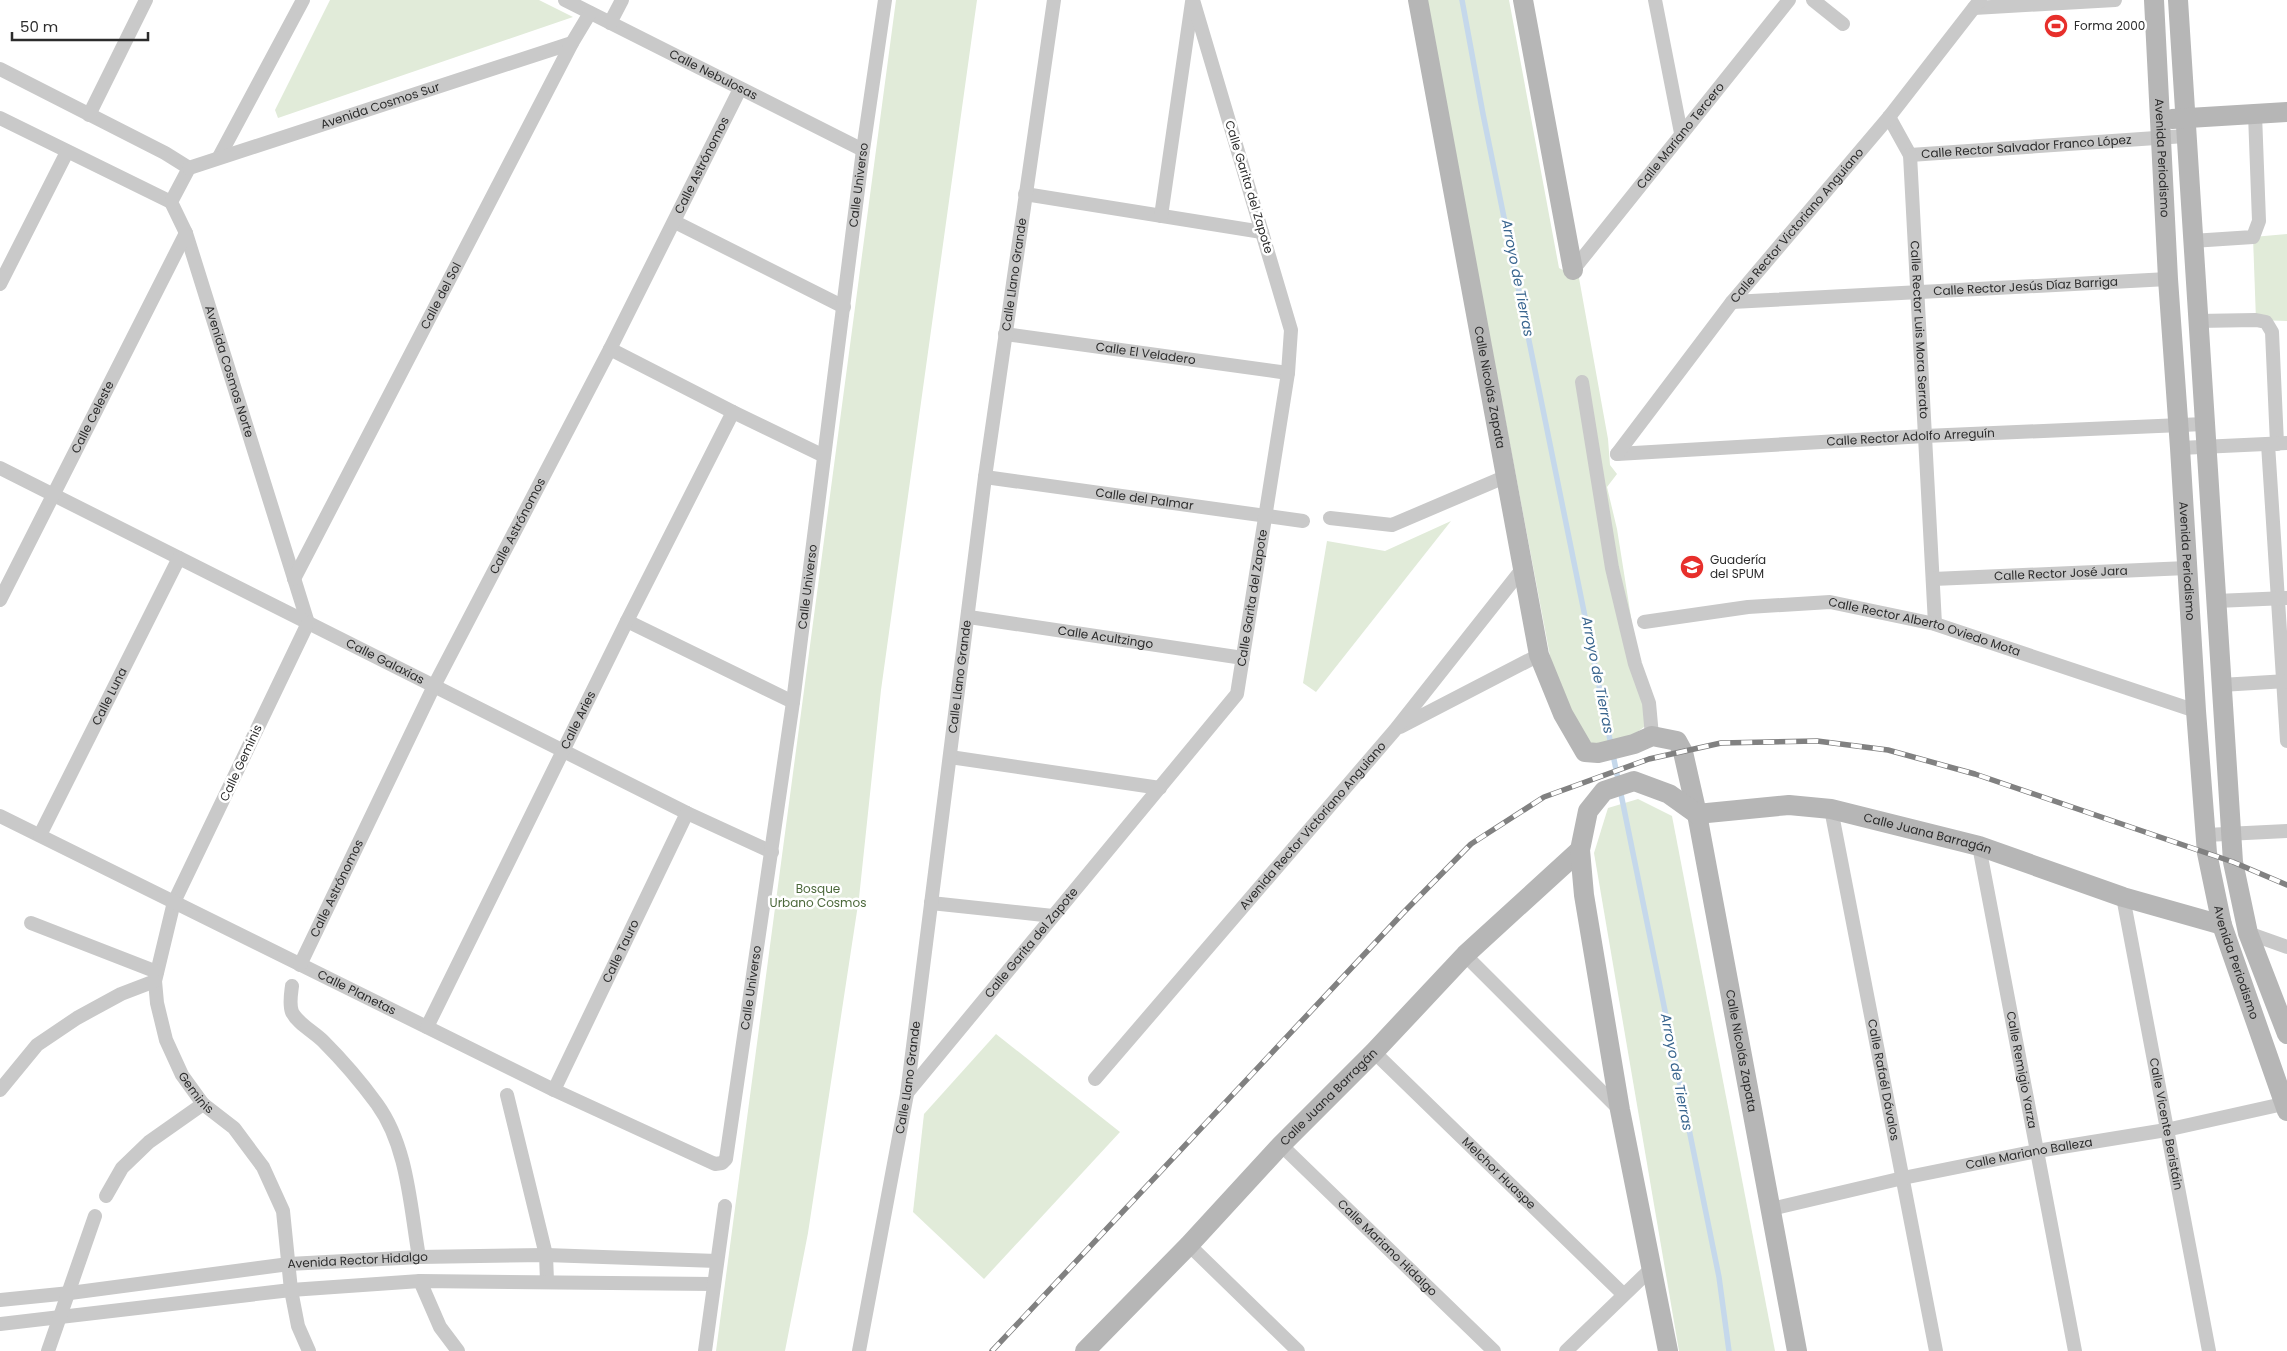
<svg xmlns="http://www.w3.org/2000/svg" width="2287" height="1351" viewBox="0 0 2287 1351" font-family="Poppins,sans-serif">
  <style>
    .green { fill: #e1ebd9 }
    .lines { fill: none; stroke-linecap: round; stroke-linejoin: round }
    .stream { stroke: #c5d8eb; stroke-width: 5.5 }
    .street { stroke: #c9c9c9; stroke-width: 14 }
    .secondary { stroke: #b6b6b6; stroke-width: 20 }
    .rail-casing { stroke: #818181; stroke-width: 5.5 }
    .rail { stroke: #fff; stroke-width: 4; stroke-dasharray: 11; stroke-linecap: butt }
    .labels { text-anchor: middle; stroke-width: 5; stroke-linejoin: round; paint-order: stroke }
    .poi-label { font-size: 12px; fill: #2c2c2c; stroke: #fff; text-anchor: start }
    .street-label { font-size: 12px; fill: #2c2c2c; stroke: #fff }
    .park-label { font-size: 12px; fill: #4b683a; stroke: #fff }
    .water-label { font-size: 14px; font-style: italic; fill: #3a668f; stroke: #fff }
  </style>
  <rect width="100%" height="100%" fill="#fff"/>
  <g class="green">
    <polygon points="330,0 539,0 573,17 278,118 275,110"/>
    <polygon points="896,0 977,0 881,690 859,898 808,1233 785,1351 716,1351"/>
    <polygon points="1426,0 1509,0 1559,268 1579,278 1608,439 1610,465 1617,474 1607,487 1617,529 1648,724 1620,745 1591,744 1572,724 1550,656"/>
    <polygon points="2287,234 2287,321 2256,320 2253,237"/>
    <polygon points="1451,521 1316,692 1303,683 1327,541 1385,551"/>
    <polygon points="1638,799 1672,816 1775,1351 1679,1351 1594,853 1608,808"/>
    <polygon points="996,1034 1120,1132 984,1279 913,1212 924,1114"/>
  </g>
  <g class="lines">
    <polyline class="stream" points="1462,0 1483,114 1719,1277 1729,1351"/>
    <g class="street">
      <path id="s1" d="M565 0 863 150"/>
      <polyline points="1655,0 1681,133"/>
      <polyline points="1813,0 1843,24"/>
      <polyline points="1974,8 2115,0"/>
      <polyline points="610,23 622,0"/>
      <polyline points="0,69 165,153 189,168"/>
      <polyline points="89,115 146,0"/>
      <path id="s2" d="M1889 117 1910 155 2185 136"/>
      <polyline points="0,118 171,202"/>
      <path id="s3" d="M1910 155 1935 624"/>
      <polyline points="219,157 303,0"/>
      <path id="s4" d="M189 168 171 202 186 233 308 623"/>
      <path id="s5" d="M189 168 572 43"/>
      <polyline points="1025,194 1262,232"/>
      <polyline points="1161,216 1192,2"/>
      <polyline points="675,222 844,307"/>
      <polyline points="2192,241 2253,237 2259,221 2255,114"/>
      <path id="s6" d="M1573 270 1789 0"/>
      <polyline points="0,284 67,152"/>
      <path id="s7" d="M1732 302 2168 279"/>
      <polyline points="2197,321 2256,320 2266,322 2272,332 2277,444"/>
      <path id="s8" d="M1005 334 1288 373"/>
      <polyline points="610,349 733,412 824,456"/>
      <polyline points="1582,382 1612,568 1635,664 1649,703 1652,736"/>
      <polyline points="2268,444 2287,741"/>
      <polyline points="2180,448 2287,443"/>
      <path id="s9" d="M1617 454 1925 436 2204 424"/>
      <path id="s10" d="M1617 454 1732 302 1889 117 1980 0"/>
      <path id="s11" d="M0 468 687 813 772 852"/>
      <path id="s12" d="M985 477 1303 521"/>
      <polyline points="1330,518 1392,525 1507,476"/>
      <path id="s13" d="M294 579 572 43 590 13"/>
      <path id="s14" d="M1933 579 2187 568"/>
      <path id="s15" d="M0 600 186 233"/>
      <polyline points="2216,601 2286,598"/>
      <path id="s16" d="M969 617 1243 658"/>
      <polyline points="627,621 793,702"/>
      <path id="s17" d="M1644 622 1748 607 1830 602 1935 624 2196 711"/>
      <path id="s18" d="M308 623 174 902 155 981 157 1003 166 1040 182 1075 203 1104 234 1128 263 1167 283 1211 291 1290 298 1326 309 1351"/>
      <polyline points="2221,685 2287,681"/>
      <polyline points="1400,727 1539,655"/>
      <polyline points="950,757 1160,788"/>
      <path id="s19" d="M1831 809 1936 1351"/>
      <path id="s20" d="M0 816 554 1090 715 1164 722 1163 726 1159 793 702 863 150 885 0"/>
      <path id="s21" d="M40 835 179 558"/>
      <polyline points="2206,835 2287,831"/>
      <path id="s22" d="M1979 846 2075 1351"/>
      <path id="s23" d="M2123 897 2209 1351"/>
      <polyline points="931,903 1053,916"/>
      <polyline points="31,923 157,972"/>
      <polyline points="2248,933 2287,947"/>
      <polyline points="1465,955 1620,1110"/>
      <path id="s24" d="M300 965 434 686 610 349 740 89"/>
      <path d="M292 986C291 994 289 1004 292 1012 297 1023 314 1032 323 1041 342 1060 361 1082 377 1104 408 1147 410 1206 419 1257"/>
      <path id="s25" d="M427 1027 627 621 733 412"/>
      <path id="s26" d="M1374 1052 1623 1294"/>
      <path id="s27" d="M1095 1079 1395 730 1523 568"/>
      <polyline points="0,1090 37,1045 77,1018 121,994 155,981"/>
      <path id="s28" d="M554 1090 687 813"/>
      <path id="s29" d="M907 1093 1237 694 1288 373 1291 330 1193 0"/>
      <polyline points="507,1095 546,1255 547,1281"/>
      <path id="s30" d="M1281 1145 1494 1351"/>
      <polyline points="106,1196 122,1168 149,1142 203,1104"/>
      <path id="s31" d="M1771 1209 1903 1178 2037 1151 2166 1130 2287 1103"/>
      <polyline points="1189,1245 1298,1351"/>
      <polyline points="420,1281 440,1327 458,1351"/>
      <path id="s32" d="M0 1300 70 1293 289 1264 419 1257 546 1255 717 1261"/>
      <polyline points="0,1324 291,1290 420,1281 714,1284"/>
      <polyline points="48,1351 95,1216"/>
      <polyline points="705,1351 725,1206"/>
      <path id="s33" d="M859 1351 907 1094 985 477 1054 0"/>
      <polyline points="1566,1351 1651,1269"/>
    </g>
    <g class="secondary">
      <path id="s34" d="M1418 0 1539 655 1563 714 1585 752 1598 753 1634 744 1652 736 1677 741 1683 752 1697 814 1797 1351"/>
      <polyline points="1523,0 1573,270"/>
      <path id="s35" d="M2154 0 2168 279 2180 448 2196 711 2207 853 2222 925 2287 1111"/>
      <polyline points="2178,0 2233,862 2248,933 2287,1034"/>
      <polyline points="2172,119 2287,112"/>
      <path id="s36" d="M1085 1351 1189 1245 1281 1145 1374 1052 1465 955 1580 850"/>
      <path id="s37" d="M1668 1351 1620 1110 1584 895 1580 850 1588 811 1604 791 1634 781 1669 794 1697 814 1789 805 1831 809 1979 846 2123 897 2222 925"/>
    </g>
    <g class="rail-casing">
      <polyline id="rail" points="992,1351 1404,912 1471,844 1544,797 1649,759 1721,743 1817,741 1888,750 1975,774 2233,862 2287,885"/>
    </g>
    <use href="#rail" class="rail"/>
  </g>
  <defs>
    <g id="stadium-disc" transform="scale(1.25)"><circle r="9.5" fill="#e72f2b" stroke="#fff"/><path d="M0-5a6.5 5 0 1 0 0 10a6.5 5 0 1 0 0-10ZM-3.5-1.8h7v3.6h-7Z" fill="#fff"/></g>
    <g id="school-disc" transform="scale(1.25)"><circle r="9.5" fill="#e72f2b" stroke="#fff"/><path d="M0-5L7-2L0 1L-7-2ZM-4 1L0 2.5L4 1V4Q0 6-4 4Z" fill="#fff"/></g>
  </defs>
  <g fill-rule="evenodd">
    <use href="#stadium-disc" x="2056" y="26"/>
    <use href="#school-disc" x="1692" y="567"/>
  </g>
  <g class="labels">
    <g class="poi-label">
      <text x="2074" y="30">Forma 2000</text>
      <text x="1710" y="564">Guadería<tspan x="1710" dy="14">del SPUM</tspan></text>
    </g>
    <g class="street-label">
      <text dy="4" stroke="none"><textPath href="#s1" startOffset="166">Calle Nebulosas</textPath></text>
      <text dy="4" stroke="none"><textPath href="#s5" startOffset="201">Avenida Cosmos Sur</textPath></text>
      <text dy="4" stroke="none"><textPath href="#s6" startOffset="172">Calle Mariano Tercero</textPath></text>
      <text dy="4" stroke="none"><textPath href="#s2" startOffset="160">Calle Rector Salvador Franco López</textPath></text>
      <text dy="4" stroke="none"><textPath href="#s35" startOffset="158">Avenida Periodismo</textPath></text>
      <text dy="4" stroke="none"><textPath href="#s24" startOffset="895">Calle Astrónomos</textPath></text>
      <text dy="4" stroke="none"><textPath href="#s20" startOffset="1791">Calle Universo</textPath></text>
      <text transform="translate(1249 187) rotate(73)" y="4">Calle Garita del Zapote</text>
      <text dy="4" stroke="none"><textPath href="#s10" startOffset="291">Calle Rector Victoriano Anguiano</textPath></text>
      <text dy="4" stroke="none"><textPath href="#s33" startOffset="1088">Calle Llano Grande</textPath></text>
      <text dy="4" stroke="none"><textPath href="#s7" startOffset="294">Calle Rector Jesús Díaz Barriga</textPath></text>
      <text dy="4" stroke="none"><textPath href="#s13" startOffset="319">Calle del Sol</textPath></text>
      <text dy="4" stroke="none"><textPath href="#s3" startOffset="175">Calle Rector Luis Mora Serrato</textPath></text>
      <text dy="4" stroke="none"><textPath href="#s8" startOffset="142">Calle El Veladero</textPath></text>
      <text dy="4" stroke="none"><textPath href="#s4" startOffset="218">Avenida Cosmos Norte</textPath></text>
      <text dy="4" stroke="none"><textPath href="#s34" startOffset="394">Calle Nicolás Zapata</textPath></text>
      <text dy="4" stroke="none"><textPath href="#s15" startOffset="205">Calle Celeste</textPath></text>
      <text dy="4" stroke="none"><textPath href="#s9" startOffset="294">Calle Rector Adolfo Arreguín</textPath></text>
      <text dy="4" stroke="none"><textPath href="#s12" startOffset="161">Calle del Palmar</textPath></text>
      <text dy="4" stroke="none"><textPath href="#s24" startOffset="490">Calle Astrónomos</textPath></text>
      <text dy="4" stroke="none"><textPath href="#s35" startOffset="562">Avenida Periodismo</textPath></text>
      <text dy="4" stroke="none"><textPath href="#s14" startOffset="128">Calle Rector José Jara</textPath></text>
      <text dy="4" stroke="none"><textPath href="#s20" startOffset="1386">Calle Universo</textPath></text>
      <text dy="4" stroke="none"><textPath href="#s29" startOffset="615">Calle Garita del Zapote</textPath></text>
      <text dy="4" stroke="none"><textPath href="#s17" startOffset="285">Calle Rector Alberto Oviedo Mota</textPath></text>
      <text dy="4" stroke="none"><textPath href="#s16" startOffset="138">Calle Acultzingo</textPath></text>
      <text dy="4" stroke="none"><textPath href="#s11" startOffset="431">Calle Galaxias</textPath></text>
      <text dy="4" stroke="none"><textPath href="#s33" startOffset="682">Calle Llano Grande</textPath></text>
      <text dy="4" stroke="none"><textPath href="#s21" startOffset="155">Calle Luna</textPath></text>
      <text dy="4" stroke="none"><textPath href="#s25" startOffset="342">Calle Aries</textPath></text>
      <text transform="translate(241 763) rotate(-65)" y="4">Calle Geminis</text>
      <text dy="4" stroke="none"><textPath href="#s27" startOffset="334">Avenida Rector Victoriano Anguiano</textPath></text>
      <text dy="4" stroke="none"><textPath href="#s37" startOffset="912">Calle Juana Barragán</textPath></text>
      <text dy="4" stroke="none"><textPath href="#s24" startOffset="85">Calle Astrónomos</textPath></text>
      <text dy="4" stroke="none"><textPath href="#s29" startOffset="195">Calle Garita del Zapote</textPath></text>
      <text dy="4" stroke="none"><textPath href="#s28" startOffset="154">Calle Tauro</textPath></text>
      <text dy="4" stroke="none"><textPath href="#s35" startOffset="968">Avenida Periodismo</textPath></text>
      <text dy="4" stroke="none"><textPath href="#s20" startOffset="981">Calle Universo</textPath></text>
      <text dy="4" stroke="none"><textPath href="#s20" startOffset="398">Calle Planetas</textPath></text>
      <text dy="4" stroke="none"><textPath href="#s34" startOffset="1186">Calle Nicolás Zapata</textPath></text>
      <text dy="4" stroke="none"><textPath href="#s22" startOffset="228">Calle Remigio Yarza</textPath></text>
      <text dy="4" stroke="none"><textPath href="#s33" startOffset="278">Calle Llano Grande</textPath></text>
      <text dy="4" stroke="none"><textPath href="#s19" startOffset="276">Calle Rafaél Dávalos</textPath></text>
      <text dy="4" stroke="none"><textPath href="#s18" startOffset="512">Geminis</textPath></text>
      <text dy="4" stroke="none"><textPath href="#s36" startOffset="352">Calle Juana Barragán</textPath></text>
      <text dy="4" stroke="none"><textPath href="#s23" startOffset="231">Calle Vicente Beristáin</textPath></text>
      <text dy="4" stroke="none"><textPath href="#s31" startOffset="264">Calle Mariano Balleza</textPath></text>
      <text dy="4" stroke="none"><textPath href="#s26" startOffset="174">Melchor Huaspe</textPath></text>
      <text dy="4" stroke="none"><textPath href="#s30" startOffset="148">Calle Mariano Hidalgo</textPath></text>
      <text dy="4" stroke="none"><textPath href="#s32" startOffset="360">Avenida Rector Hidalgo</textPath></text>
    </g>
    <g class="park-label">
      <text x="818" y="893">Bosque<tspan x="818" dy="14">Urbano Cosmos</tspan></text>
    </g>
    <g class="water-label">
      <text transform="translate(1518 278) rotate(79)" y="5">Arroyo de Tierras</text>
      <text transform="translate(1598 675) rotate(79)" y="5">Arroyo de Tierras</text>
      <text transform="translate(1677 1072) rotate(79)" y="5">Arroyo de Tierras</text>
    </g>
  </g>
  <path d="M12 32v8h136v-8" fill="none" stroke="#2c2c2c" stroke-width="2.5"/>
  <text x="20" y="32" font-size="15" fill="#2c2c2c" stroke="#ffffff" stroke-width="4" paint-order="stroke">50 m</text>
</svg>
